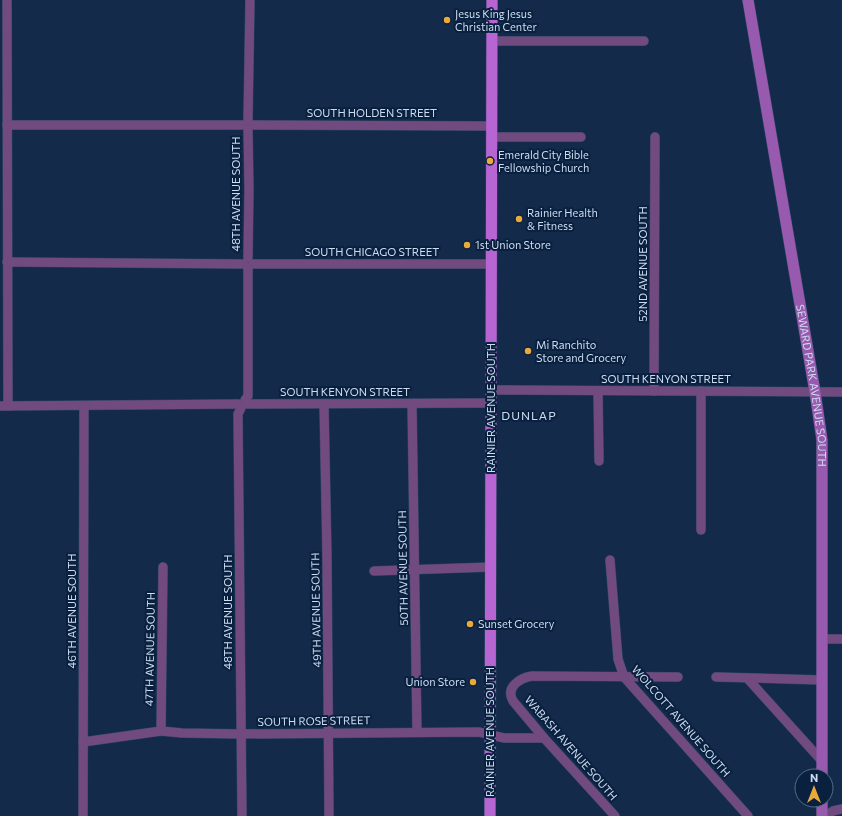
<svg xmlns="http://www.w3.org/2000/svg" width="842" height="816" viewBox="0 0 842 816" font-family="Commissioner,sans-serif">
  <style>
    .lines { fill: none; stroke-linecap: round; stroke-linejoin: round }
    .minor-casing { stroke: #314665; stroke-width: 10 }
    .secondary-casing { stroke: #314665; stroke-width: 12 }
    .primary-casing { stroke: #314665; stroke-width: 12 }
    .minor { stroke: #714a7f; stroke-width: 9 }
    .secondary { stroke: #985aae; stroke-width: 11 }
    .primary { stroke: #b665d3; stroke-width: 11 }
    .poi-dot { fill: #eba939; stroke: #09203f; stroke-width: 1.5 }
    .labels { text-anchor: middle; stroke-width: 4; stroke-linejoin: round; paint-order: stroke }
    .poi-label { font-size: 11px; fill: #cddcf0; stroke: #09203f; text-anchor: start }
    .street-label { font-size: 11px; fill: #cddcf0; stroke: #09203f }
    .neighbourhood-label { font-size: 12px; letter-spacing: 1px; fill: #cddcf0; stroke: #09203f }
  </style>
  <rect width="100%" height="100%" fill="#132a4a"/>
  <g class="lines">
    <g class="minor-casing">
      <g id="minor">
        <polyline points="7,0 8,406"/>
        <polyline points="492,41 644,41"/>
        <polyline points="248,120 250,0"/>
        <polyline points="7,125 243,125"/>
        <polyline points="253,125 491,126"/>
        <polyline points="492,137 581,137"/>
        <polyline points="248,258 249,190 248,129"/>
        <polyline points="7,262 244,264"/>
        <polyline points="253,264 491,264"/>
        <polyline points="491,390 842,392"/>
        <polyline points="598,391 599,461"/>
        <polyline points="654,391 655,137"/>
        <polyline points="701,391 701,530"/>
        <polyline points="245,400 248,396 248,268"/>
        <polyline points="247,404 490,403"/>
        <polyline points="324,404 327,557 329,816"/>
        <polyline points="412,404 417,732"/>
        <polyline points="0,406 238,404"/>
        <polyline points="241,408 238,414 242,816"/>
        <polyline points="610,560 618,659 624,677 748,816"/>
        <polyline points="374,571 491,567"/>
        <polyline points="822,639 842,639"/>
        <polyline points="716,677 821,680"/>
        <polyline points="747,678 822,761"/>
        <polyline points="161,731 163,567"/>
        <polyline points="83,742 161,731 182,733 241,734 479,732 504,738 544,738"/>
        <polyline points="83,816 84,406"/>
        <path d="M615 816 544 738 513 701C505 687 520 678 532 676L678 677"/>
        <polyline points="825,816 833,811 842,809"/>
      </g>
    </g>
    <g class="secondary-casing">
      <g id="secondary">
        <path id="s1" d="M748 0 815 392 822 440V776"/>
        <polyline points="822,800 822,816"/>
      </g>
    </g>
    <g class="primary-casing">
      <polyline id="primary" points="490,816 492,0"/>
    </g>
    <use href="#minor" class="minor"/>
    <use href="#secondary" class="secondary"/>
    <use href="#primary" class="primary"/>
  </g>
  <g class="poi-dot">
    <circle cx="447" cy="20" r="4"/>
    <circle cx="490" cy="161" r="4"/>
    <circle cx="519" cy="219" r="4"/>
    <circle cx="467" cy="245" r="4"/>
    <circle cx="528" cy="351" r="4"/>
    <circle cx="470" cy="624" r="4"/>
    <circle cx="473" cy="682" r="4"/>
  </g>
  <g class="labels">
    <g class="poi-label">
      <text x="455" y="18">Jesus King Jesus<tspan x="455" dy="13">Christian Center</tspan></text>
      <text x="498" y="159">Emerald City Bible<tspan x="498" dy="13">Fellowship Church</tspan></text>
      <text x="527" y="217">Rainier Health<tspan x="527" dy="13">&amp; Fitness</tspan></text>
      <text x="475" y="249">1st Union Store</text>
      <text x="536" y="349">Mi Ranchito<tspan x="536" dy="13">Store and Grocery</tspan></text>
      <text x="478" y="628">Sunset Grocery</text>
      <text x="465" y="686" text-anchor="end">Union Store</text>
    </g>
    <g class="street-label">
      <text x="372" y="117">SOUTH HOLDEN STREET</text>
      <text transform="translate(236 194) rotate(-90)" y="4">48TH AVENUE SOUTH</text>
      <text x="372" y="256">SOUTH CHICAGO STREET</text>
      <text transform="translate(643 264) rotate(-90)" y="4">52ND AVENUE SOUTH</text>
      <text x="666" y="383">SOUTH KENYON STREET</text>
      <text dy="4" stroke="none"><textPath href="#s1" startOffset="391">SEWARD PARK AVENUE SOUTH</textPath></text>
      <text x="345" y="396">SOUTH KENYON STREET</text>
      <text transform="translate(491 408) rotate(-90)" y="4">RAINIER AVENUE SOUTH</text>
      <text transform="translate(403 568) rotate(-91)" y="4">50TH AVENUE SOUTH</text>
      <text transform="translate(316 610) rotate(-91)" y="4">49TH AVENUE SOUTH</text>
      <text transform="translate(72 611) rotate(-90)" y="4">46TH AVENUE SOUTH</text>
      <text transform="translate(228 612) rotate(-90)" y="4">48TH AVENUE SOUTH</text>
      <text transform="translate(150 649) rotate(-89)" y="4">47TH AVENUE SOUTH</text>
      <text transform="translate(314 721) rotate(-1)" y="4">SOUTH ROSE STREET</text>
      <text transform="translate(681 721) rotate(49)" y="4">WOLCOTT AVENUE SOUTH</text>
      <text transform="translate(490 732) rotate(-90)" y="4">RAINIER AVENUE SOUTH</text>
      <text transform="translate(571 748) rotate(49)" y="4">WABASH AVENUE SOUTH</text>
    </g>
    <g class="neighbourhood-label">
      <text x="529" y="420">DUNLAP</text>
    </g>
  </g>
  <g transform="translate(814 788)"><circle r="19" fill="#09203f" stroke="#576b86"/>
  <path d="M0-3L7 15L0 10L-7 15Z" fill="#eba939"/>
  <text y="-6" font-size="11" font-weight="bold" text-anchor="middle" fill="#cddcf0">N</text>
  </g>
</svg>
